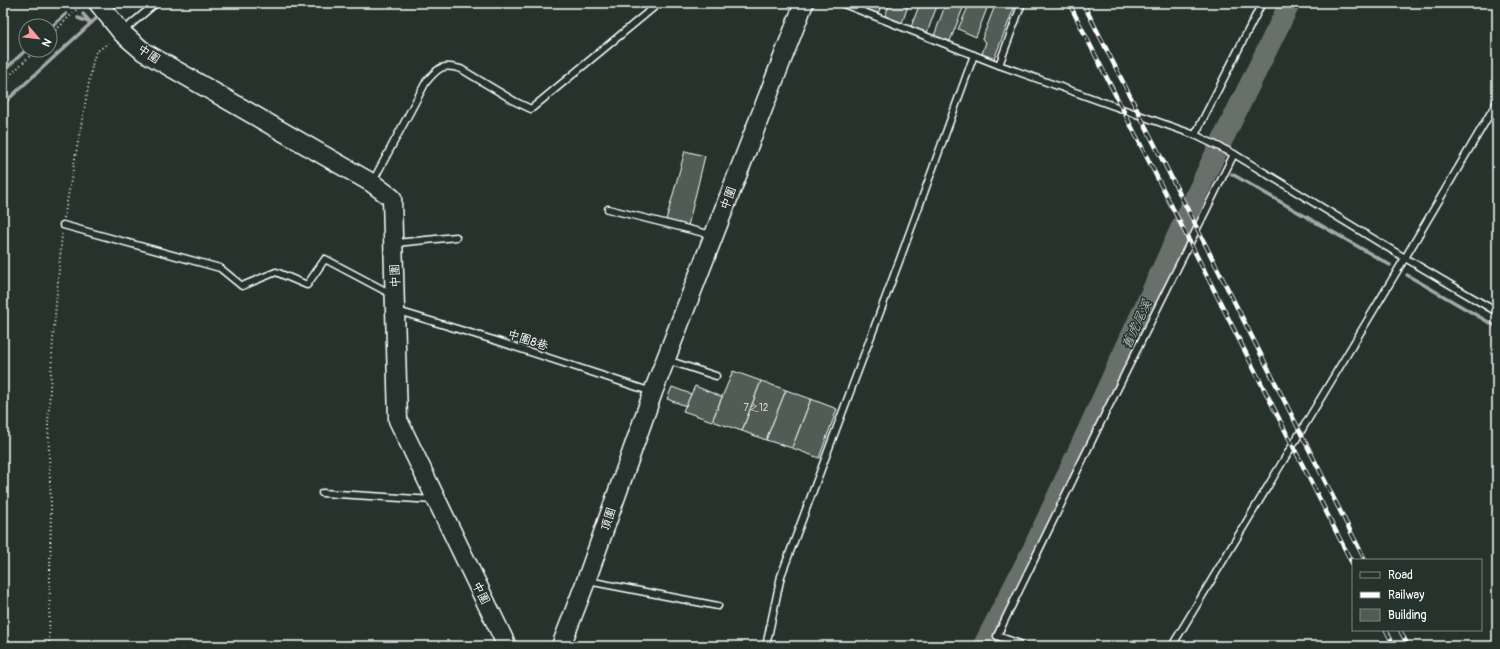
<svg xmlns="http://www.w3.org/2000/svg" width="1500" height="649" viewBox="0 0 1500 649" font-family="Pangolin,'LXGW WenKai TC',sans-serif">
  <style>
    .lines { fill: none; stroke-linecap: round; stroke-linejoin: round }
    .stream { stroke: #a4a9a7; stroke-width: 3.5 }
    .river { stroke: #67706c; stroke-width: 21 }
    .building { fill: #515c57; stroke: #fff }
    .lane-casing { stroke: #fff; stroke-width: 9 }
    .secondary-casing { stroke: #fff; stroke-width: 21 }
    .path { stroke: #fff; stroke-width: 2; stroke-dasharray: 1 3; stroke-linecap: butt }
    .lane { stroke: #26332d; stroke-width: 6 }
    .secondary { stroke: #26332d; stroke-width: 18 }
    .rail-casing { stroke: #fff; stroke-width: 4.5 }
    .rail { stroke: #26332d; stroke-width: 3; stroke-dasharray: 9; stroke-linecap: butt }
    .labels { text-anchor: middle; stroke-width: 3; stroke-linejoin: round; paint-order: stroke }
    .number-label { font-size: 10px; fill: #d4d6d5 }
    .street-label { font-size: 12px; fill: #fff; stroke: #26332d }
    .water-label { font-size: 13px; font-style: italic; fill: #b3b8b6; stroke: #26332d }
  </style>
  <rect width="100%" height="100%" fill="#26332d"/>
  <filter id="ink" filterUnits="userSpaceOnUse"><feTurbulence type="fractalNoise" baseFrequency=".025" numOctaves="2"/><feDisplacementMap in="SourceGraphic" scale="8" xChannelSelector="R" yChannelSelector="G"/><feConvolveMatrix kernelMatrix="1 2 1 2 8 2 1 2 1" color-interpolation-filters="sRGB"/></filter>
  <g filter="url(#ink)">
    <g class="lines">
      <g class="stream">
        <polyline points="83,14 90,22"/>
        <polyline points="78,18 91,23"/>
        <polyline points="50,28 66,14"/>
        <polyline points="3,71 26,50"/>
        <polyline points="3,104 101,14"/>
        <polyline points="1210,165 1216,167"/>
        <polyline points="1232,174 1390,265"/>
        <polyline points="1407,275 1497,327"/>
      </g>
      <polyline class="river" points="983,646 1033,549 1210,165 1290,3"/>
    </g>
    <g class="building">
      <polygon points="867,3 882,3 878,14 865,9"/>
      <polygon points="890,3 909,3 902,23 885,16"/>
      <polygon points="920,3 938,3 927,33 911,27"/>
      <polygon points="946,3 965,3 950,41 934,36"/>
      <polygon points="970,3 989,3 976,37 958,29"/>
      <polygon points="996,3 1016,3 994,59 982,54 986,42 982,39"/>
      <polygon points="685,151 705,156 688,226 666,220"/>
      <polygon points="733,371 761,381 742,431 712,421"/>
      <polygon points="761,381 786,390 766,440 742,431"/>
      <polygon points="695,386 722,397 712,421 683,411"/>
      <polygon points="672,387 691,394 686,406 667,399"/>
      <polygon points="786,390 811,399 792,448 766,440"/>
      <polygon points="811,399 837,409 819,458 792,448"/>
    </g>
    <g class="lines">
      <g class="lane-casing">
        <g id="lane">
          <polyline points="841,3 999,65"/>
          <polyline points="1022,3 999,65 1195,135 1234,154 1405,258 1497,312"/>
          <polyline points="122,32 156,3"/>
          <polyline points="1195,135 1262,3"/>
          <path d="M373 181 426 82C438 68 442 63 461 69L516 102 531 109 659 3"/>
          <polyline points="608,209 712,235"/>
          <polyline points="63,225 220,268 242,286 276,272 307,285 325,259 391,294"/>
          <polyline points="396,243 456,237"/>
          <polyline points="398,311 497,341 652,392"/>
          <polyline points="667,360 716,376"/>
          <polyline points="322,493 433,500"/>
          <polyline points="588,581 718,606"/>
          <polyline points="766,646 781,576 900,259 974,55"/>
          <polyline points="1026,646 997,636 1099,426 1234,154"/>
          <polyline points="1172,646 1405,258 1497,102"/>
        </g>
      </g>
      <g class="secondary-casing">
        <g id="secondary">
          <polyline points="98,3 122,33 144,52 372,183 392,198 398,420 507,646"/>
          <polyline points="561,646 586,581 653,392 804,3"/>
        </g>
      </g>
      <g class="path">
        <polyline points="50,36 83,3"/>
        <polyline points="3,82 36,50"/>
        <polyline points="64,218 93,61 96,52 110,42"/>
        <polyline points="49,646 51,507 48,424 53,339 62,234"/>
      </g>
      <use href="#lane" class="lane"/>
      <use href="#secondary" class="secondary"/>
      <g class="rail-casing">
        <g id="rail">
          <polyline points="1069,3 1353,565"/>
          <polyline points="1083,3 1365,560"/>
          <polyline points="1386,630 1394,646"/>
          <polyline points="1400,630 1408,646"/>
        </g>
      </g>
      <use href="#rail" class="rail"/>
    </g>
  </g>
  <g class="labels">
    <g class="number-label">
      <text x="756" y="411">7之12</text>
    </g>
    <g class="street-label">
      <text transform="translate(149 54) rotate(34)" y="4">中圍</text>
      <text transform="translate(728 198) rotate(-69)" y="4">中圍</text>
      <text transform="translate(395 276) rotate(-92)" y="4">中圍</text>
      <text transform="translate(528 340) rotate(18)" y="4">中圍8巷</text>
      <text transform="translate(608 519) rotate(-71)" y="4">頂圍</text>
      <text transform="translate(481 593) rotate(64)" y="4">中圍</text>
    </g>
    <g class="water-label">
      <text transform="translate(1136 324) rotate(-65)" y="5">舊虎尾溪</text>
    </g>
  </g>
  <rect width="1500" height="649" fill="none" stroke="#26332d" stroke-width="16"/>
  <rect x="8" y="8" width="1484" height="633" fill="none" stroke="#fff" stroke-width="1.5" filter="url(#ink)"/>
  <rect x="1352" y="559" width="130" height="72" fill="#26332d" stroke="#7d8581"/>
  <rect x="1360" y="572" width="20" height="6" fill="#26332d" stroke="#7d8581"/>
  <text x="1388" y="579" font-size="12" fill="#ffffff">Road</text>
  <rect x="1360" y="592" width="20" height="6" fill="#ffffff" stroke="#7d8581"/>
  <text x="1388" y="599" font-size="12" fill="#ffffff">Railway</text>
  <rect x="1360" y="609" width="20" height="12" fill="#515c57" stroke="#7d8581"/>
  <text x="1388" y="619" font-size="12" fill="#ffffff">Building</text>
  <g transform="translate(38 38) rotate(118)"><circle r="19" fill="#26332d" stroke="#7d8581"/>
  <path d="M0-3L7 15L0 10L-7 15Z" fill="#ff9aa2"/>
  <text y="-6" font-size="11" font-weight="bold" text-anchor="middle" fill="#ffffff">N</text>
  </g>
</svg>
